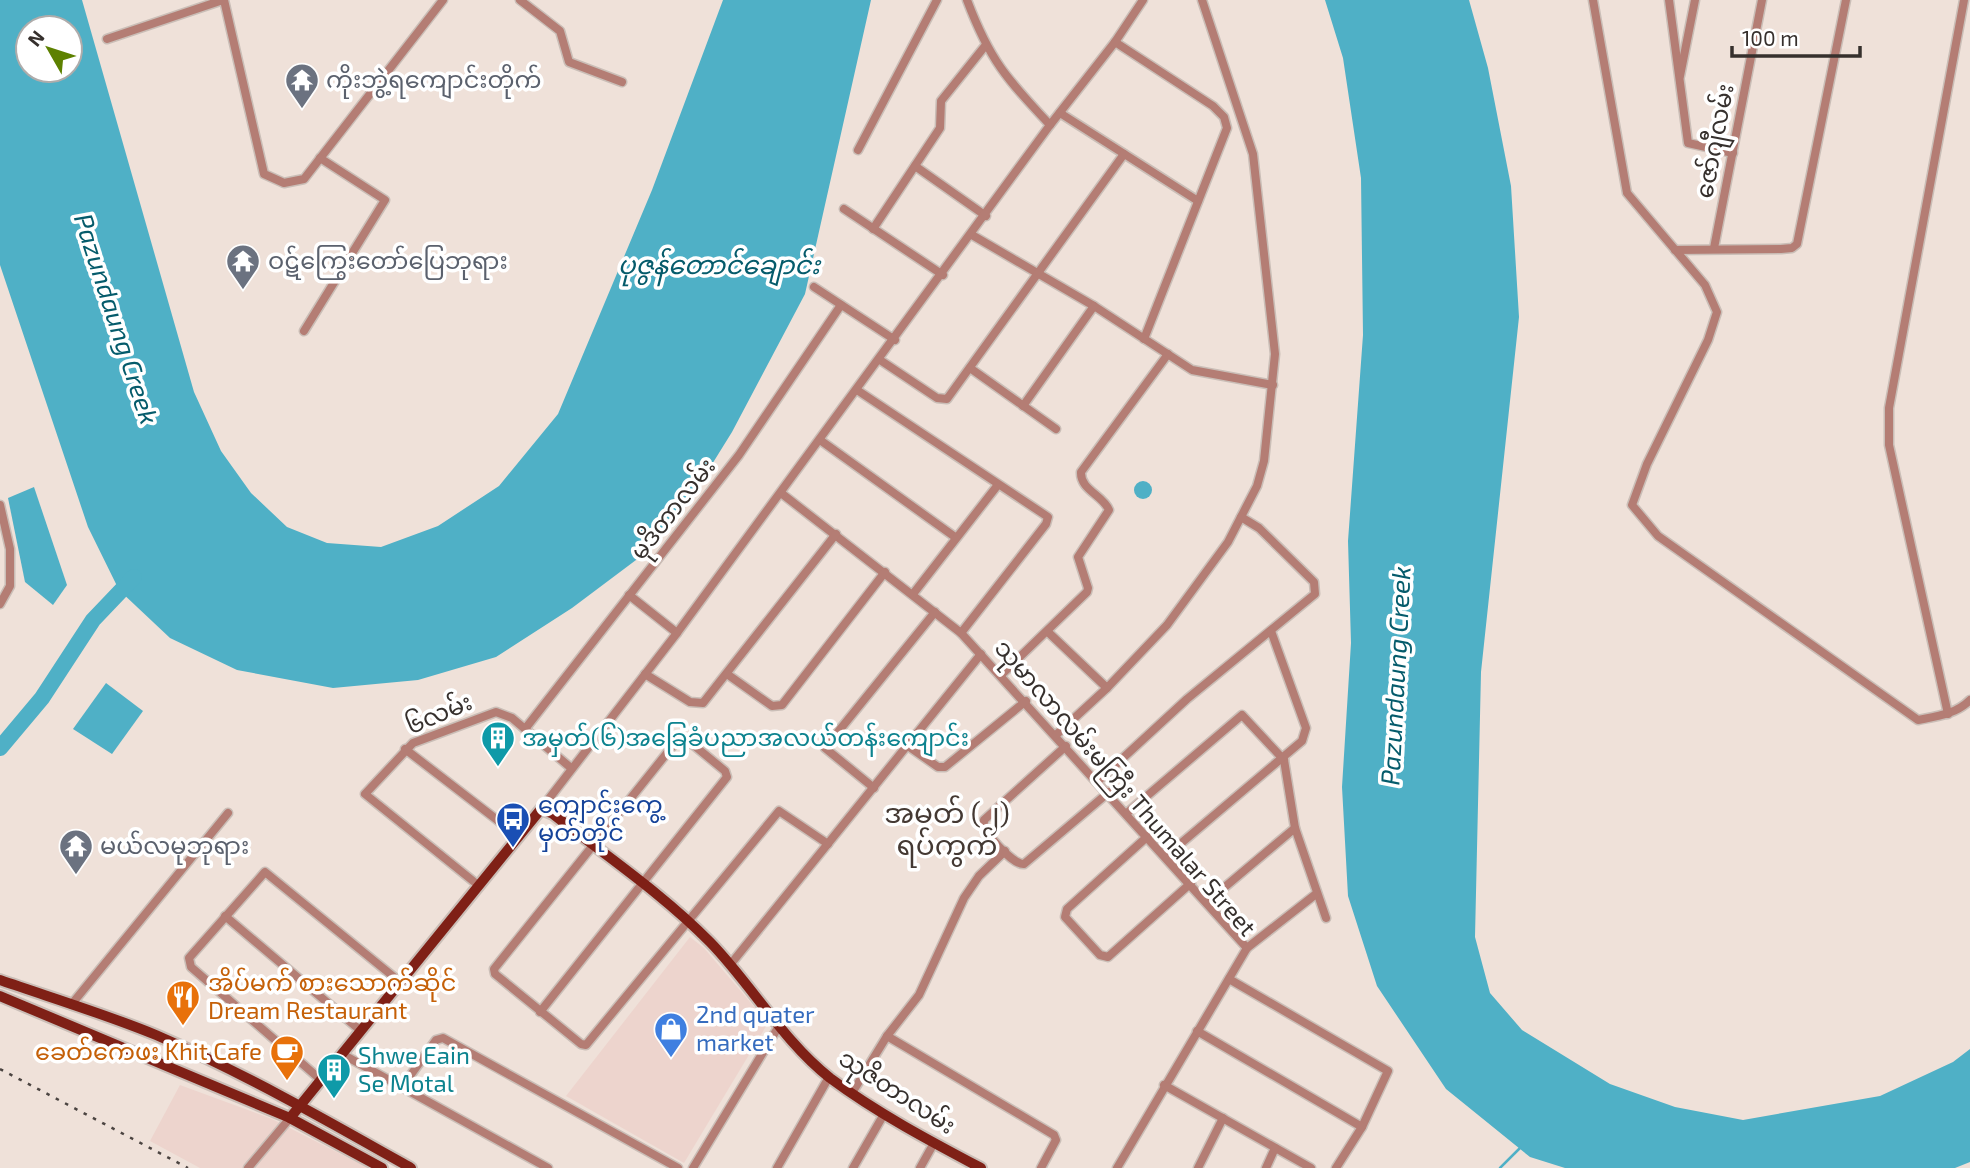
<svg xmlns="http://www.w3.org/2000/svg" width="1970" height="1168" viewBox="0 0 1970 1168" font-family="'Exo 2','Noto Sans Myanmar',sans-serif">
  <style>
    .commercial { fill: #edd4cd }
    .water { fill: #4fb0c6; fill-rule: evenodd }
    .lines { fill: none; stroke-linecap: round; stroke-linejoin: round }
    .stream { stroke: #4fb0c6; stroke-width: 2.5 }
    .river { stroke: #4fb0c6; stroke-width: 16 }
    .minor-casing { stroke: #cabeb7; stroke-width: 11 }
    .major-casing { stroke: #cabeb7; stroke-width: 14 }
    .minor { stroke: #b47d74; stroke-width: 8 }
    .major { stroke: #7f2016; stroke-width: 10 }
    .rail { stroke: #4b4441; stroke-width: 2.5; stroke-dasharray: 3.5 7; stroke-linecap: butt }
    .labels { text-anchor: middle; stroke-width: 7; stroke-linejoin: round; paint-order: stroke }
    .worship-label { font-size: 24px; fill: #5b616d; stroke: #fff; text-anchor: start }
    .street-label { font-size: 24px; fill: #36302d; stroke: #fff }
    .culture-label { font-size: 24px; fill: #0d838f; stroke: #fff; text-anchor: start }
    .transit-label { font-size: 24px; fill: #164399; stroke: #fff; text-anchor: start }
    .food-label { font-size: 24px; fill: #c56008; stroke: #fff; text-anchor: start }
    .shop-label { font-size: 24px; fill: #366cbe; stroke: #fff; text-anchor: start }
    .water-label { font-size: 26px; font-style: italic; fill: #055b6b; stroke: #fff }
    .quarter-label { font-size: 28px; fill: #443933; stroke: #fff }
  </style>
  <rect width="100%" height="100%" fill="#efe1d9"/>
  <g class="commercial">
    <polygon points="690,937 704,948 768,1023 684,1163 566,1096"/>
    <polygon points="180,1085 272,1119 368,1168 200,1168 150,1141"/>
  </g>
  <g class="water">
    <path d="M0 0H82L194 392 221 451 251 493 287 527 327 543 381 547 438 526 499 486 558 414 652 190 723 0H871L805 294 732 432 696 490 644 554 572 608 496 657 418 680 333 688 237 670 170 638 119 590 88 527 0 265ZM28 28H70V70H28Z"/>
    <polygon points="1325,0 1469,0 1488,68 1511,186 1519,317 1481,672 1475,937 1490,993 1522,1030 1610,1084 1675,1107 1743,1120 1880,1096 1953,1062 1970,1049 1970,1162 1955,1168 1565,1168 1530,1157 1446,1089 1377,986 1348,896 1342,787 1351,643 1348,541 1363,335 1361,178 1343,58"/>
    <circle cx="1143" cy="490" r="9"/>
    <polygon points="34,487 67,585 53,605 25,582 8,498"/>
    <polygon points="106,683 143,711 112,754 73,729"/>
  </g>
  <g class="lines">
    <polyline class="stream" points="1500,1168 1520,1148"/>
    <polyline class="river" points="0,748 42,698 93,620 134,577"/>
    <g class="minor-casing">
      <g id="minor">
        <polyline points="224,0 264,174 284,183 304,179 443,0"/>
        <polyline points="520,0 560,31 569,62 622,82"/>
        <path d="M967 0C990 61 1007 79 1050 125"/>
        <path d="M1593 0 1627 193 1705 285 1717 312 1708 340 1647 464 1632 505 1658 536 1918 720C1938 716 1956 714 1970 700"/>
        <polyline points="1669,0 1688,143 1733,153"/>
        <polyline points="107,39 223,0"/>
        <polyline points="1115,42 1213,106 1224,117 1227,128 1144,339"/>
        <polyline points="1680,76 1695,0"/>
        <polyline points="1060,113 1198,201"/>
        <polyline points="858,150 937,0"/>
        <polyline points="915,166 986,216"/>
        <polyline points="844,209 943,275"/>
        <polyline points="873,229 940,128 941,101 985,46"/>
        <polyline points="972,235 1094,306 1192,370 1273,385"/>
        <polyline points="1714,248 1762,0"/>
        <polyline points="1675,250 1781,249 1792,248 1797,244 1846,0"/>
        <polyline points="814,287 895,340"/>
        <polyline points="304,331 385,200 320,158"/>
        <polyline points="880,360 937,398 947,399 1124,154"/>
        <polyline points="970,368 1056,429"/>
        <polyline points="857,390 1048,517 1046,524 961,633"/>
        <polyline points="1023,406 1094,306"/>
        <polyline points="820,440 955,537"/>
        <polyline points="781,493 961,633 1247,948 1117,1168"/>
        <polyline points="0,505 10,549 10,586 0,604"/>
        <polyline points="913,594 997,486"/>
        <polyline points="629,595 677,633"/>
        <polyline points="1048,632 1107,688"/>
        <polyline points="645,674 690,702 703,703 836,534"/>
        <polyline points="727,674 772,706 782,705 885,572"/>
        <path d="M1001 675 1087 592 1088 588 1078 557 1109 510C1103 495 1080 490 1081 472L1168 354"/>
        <polyline points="1948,714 1889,445 1889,408 1964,0"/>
        <polyline points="525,729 739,455 841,305"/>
        <polyline points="1056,735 1107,688 1167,625 1228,542 1257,486 1264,461 1275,354 1253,154 1202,0"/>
        <polyline points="908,746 938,767 945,767 1026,701"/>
        <path d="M1066 746 984 820C981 831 1013 865 1024 864L1109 792"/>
        <polyline points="405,749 518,836"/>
        <polyline points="1284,760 1295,828 1326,918"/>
        <polyline points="1098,781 1187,699 1315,594 1314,582 1259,528 1241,517"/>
        <polyline points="874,788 825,748 935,612"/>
        <polyline points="541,809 677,633 1050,125 1115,42 1143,0"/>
        <polyline points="1127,813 1242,715 1284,760"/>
        <polyline points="1148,836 1067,909 1065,917 1100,955 1108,957 1191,883"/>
        <polyline points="1166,856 1302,741 1306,728 1271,631"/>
        <polyline points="478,885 365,794 413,743 496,712 512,718 571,768"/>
        <polyline points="1207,902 1295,828"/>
        <polyline points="225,916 361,1031"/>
        <polyline points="1247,948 1316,894"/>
        <polyline points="730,965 981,654"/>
        <polyline points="1229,979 1388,1071 1362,1127 1336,1168"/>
        <polyline points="71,1005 228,813"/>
        <polyline points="540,1012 727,777 725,771 685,738 679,738 494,969 495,974 581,1044 586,1045 779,811 828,844"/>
        <polyline points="1197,1031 1362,1127"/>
        <polyline points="887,1036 1054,1135 1056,1140 1041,1168"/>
        <polyline points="342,1054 548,1168"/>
        <polyline points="321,1080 191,967 189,958 265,872 400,982"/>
        <polyline points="1164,1085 1311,1168"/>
        <polyline points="402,1087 436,1040 443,1038 678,1168"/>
        <polyline points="852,1093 887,1036 919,995 964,898 979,876 1005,851"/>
        <polyline points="248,1168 290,1118"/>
        <polyline points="693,1168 779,1026"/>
        <polyline points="777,1168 829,1077"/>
        <polyline points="853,1168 884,1114"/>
        <polyline points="920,1168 934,1143"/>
        <polyline points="1198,1168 1223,1118"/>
        <polyline points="1266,1168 1275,1148"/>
      </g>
    </g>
    <g class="major-casing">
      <g id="major">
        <path d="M0 980C52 998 105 1014 156 1035 244 1073 328 1121 411 1168"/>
        <polyline points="0,996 290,1118 382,1168"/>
        <path d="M290 1118 541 809 553 814C605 855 663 894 710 942 752 985 782 1040 830 1078 877 1113 930 1141 981 1168"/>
      </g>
    </g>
    <use href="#minor" class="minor"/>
    <use href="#major" class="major"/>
    <polyline class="rail" points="0,1069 188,1168"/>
  </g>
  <defs>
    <g id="temple-pin" transform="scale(1.75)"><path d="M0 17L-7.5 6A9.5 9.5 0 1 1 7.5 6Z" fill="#6b7280" stroke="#fff"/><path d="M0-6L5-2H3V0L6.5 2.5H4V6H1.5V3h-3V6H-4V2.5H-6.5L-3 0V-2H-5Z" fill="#fff"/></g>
    <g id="building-pin" transform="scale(1.75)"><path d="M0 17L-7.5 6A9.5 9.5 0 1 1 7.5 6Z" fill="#0f9aa8" stroke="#fff"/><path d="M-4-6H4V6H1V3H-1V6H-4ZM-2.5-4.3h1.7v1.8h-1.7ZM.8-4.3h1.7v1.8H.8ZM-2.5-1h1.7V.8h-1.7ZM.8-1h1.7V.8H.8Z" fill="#fff"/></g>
    <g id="bus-pin" transform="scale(1.75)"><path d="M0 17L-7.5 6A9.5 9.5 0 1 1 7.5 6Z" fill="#1a4fb4" stroke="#fff"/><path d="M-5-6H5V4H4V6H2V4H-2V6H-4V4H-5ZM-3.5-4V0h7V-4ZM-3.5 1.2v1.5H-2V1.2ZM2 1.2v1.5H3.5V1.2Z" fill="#fff"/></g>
    <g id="restaurant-pin" transform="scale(1.75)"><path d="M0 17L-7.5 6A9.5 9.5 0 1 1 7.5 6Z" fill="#e8710a" stroke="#fff"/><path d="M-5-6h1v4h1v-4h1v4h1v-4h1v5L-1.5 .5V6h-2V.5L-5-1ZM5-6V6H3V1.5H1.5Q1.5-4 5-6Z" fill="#fff"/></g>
    <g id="shop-pin" transform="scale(1.75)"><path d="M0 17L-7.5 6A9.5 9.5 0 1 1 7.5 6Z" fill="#3f7fe0" stroke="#fff"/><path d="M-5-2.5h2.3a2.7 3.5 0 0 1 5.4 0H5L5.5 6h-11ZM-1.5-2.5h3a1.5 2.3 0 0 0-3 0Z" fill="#fff"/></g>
    <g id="cafe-pin" transform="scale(1.75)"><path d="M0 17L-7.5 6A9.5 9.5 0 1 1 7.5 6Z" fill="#e8710a" stroke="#fff"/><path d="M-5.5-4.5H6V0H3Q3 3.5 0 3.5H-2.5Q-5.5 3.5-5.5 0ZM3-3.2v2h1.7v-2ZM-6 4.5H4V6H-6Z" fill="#fff"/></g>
  </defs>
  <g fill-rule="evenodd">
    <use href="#temple-pin" x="302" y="80"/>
    <use href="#temple-pin" x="243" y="261"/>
    <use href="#building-pin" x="498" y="738"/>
    <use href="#bus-pin" x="513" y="819"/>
    <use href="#temple-pin" x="76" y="846"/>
    <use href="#restaurant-pin" x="183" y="997"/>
    <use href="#shop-pin" x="671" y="1029"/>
    <use href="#cafe-pin" x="287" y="1052"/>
    <use href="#building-pin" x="334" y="1070"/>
  </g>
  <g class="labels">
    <g class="worship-label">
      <text x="326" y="88">ကိုးဘွဲ့ရကျောင်းတိုက်</text>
      <text x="268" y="269">ဝဋ်ကြွေးတော်ပြေဘုရား</text>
      <text x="100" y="854">မယ်လမုဘုရား</text>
    </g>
    <g class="street-label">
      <text transform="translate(1715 141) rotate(-79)" y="8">ဇော်ဂျီလမ်း</text>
      <text transform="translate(673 509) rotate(-52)" y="8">မုဒိတာလမ်း</text>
      <text transform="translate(439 714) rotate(-23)" y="8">၆လမ်း</text>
      <text transform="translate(1125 788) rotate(49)" y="8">သုမာလာလမ်းမကြီး Thumalar Street</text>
      <text transform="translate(897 1092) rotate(33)" y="8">သုဇိတာလမ်း</text>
    </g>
    <g class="culture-label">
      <text x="522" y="746">အမှတ်(၆)အခြေခံပညာအလယ်တန်းကျောင်း</text>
      <text x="358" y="1064">Shwe Eain<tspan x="358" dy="28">Se Motal</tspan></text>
    </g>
    <g class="transit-label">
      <text x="538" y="813">ကျောင်းကွေ့<tspan x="538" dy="28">မှတ်တိုင်</tspan></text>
    </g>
    <g class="food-label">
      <text x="208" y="991">အိပ်မက် စားသောက်ဆိုင်<tspan x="208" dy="28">Dream Restaurant</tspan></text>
      <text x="262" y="1060" text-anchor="end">ခေတ်ကေဖး Khit Cafe</text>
    </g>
    <g class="shop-label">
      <text x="696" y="1023">2nd quater<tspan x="696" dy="28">market</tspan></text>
    </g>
    <g class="water-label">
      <text x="719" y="274">ပုဇွန်တောင်ချောင်း</text>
      <text transform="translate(116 319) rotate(72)" y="9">Pazundaung Creek</text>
      <text transform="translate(1396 676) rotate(-87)" y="9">Pazundaung Creek</text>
    </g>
    <g class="quarter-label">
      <text x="947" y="823">အမှတ် (၂)<tspan x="947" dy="32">ရပ်ကွက်</tspan></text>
    </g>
  </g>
  <g transform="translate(49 49) rotate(309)"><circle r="33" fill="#ffffff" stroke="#afacab" stroke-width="2"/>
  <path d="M0-5L12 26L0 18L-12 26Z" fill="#5d8100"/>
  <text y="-10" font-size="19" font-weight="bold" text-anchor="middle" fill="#36302d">N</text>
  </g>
  <path d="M1732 46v10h128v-10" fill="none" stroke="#36302d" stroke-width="3.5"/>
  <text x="1742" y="46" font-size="21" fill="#36302d" stroke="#ffffff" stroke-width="5" paint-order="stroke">100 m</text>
</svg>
